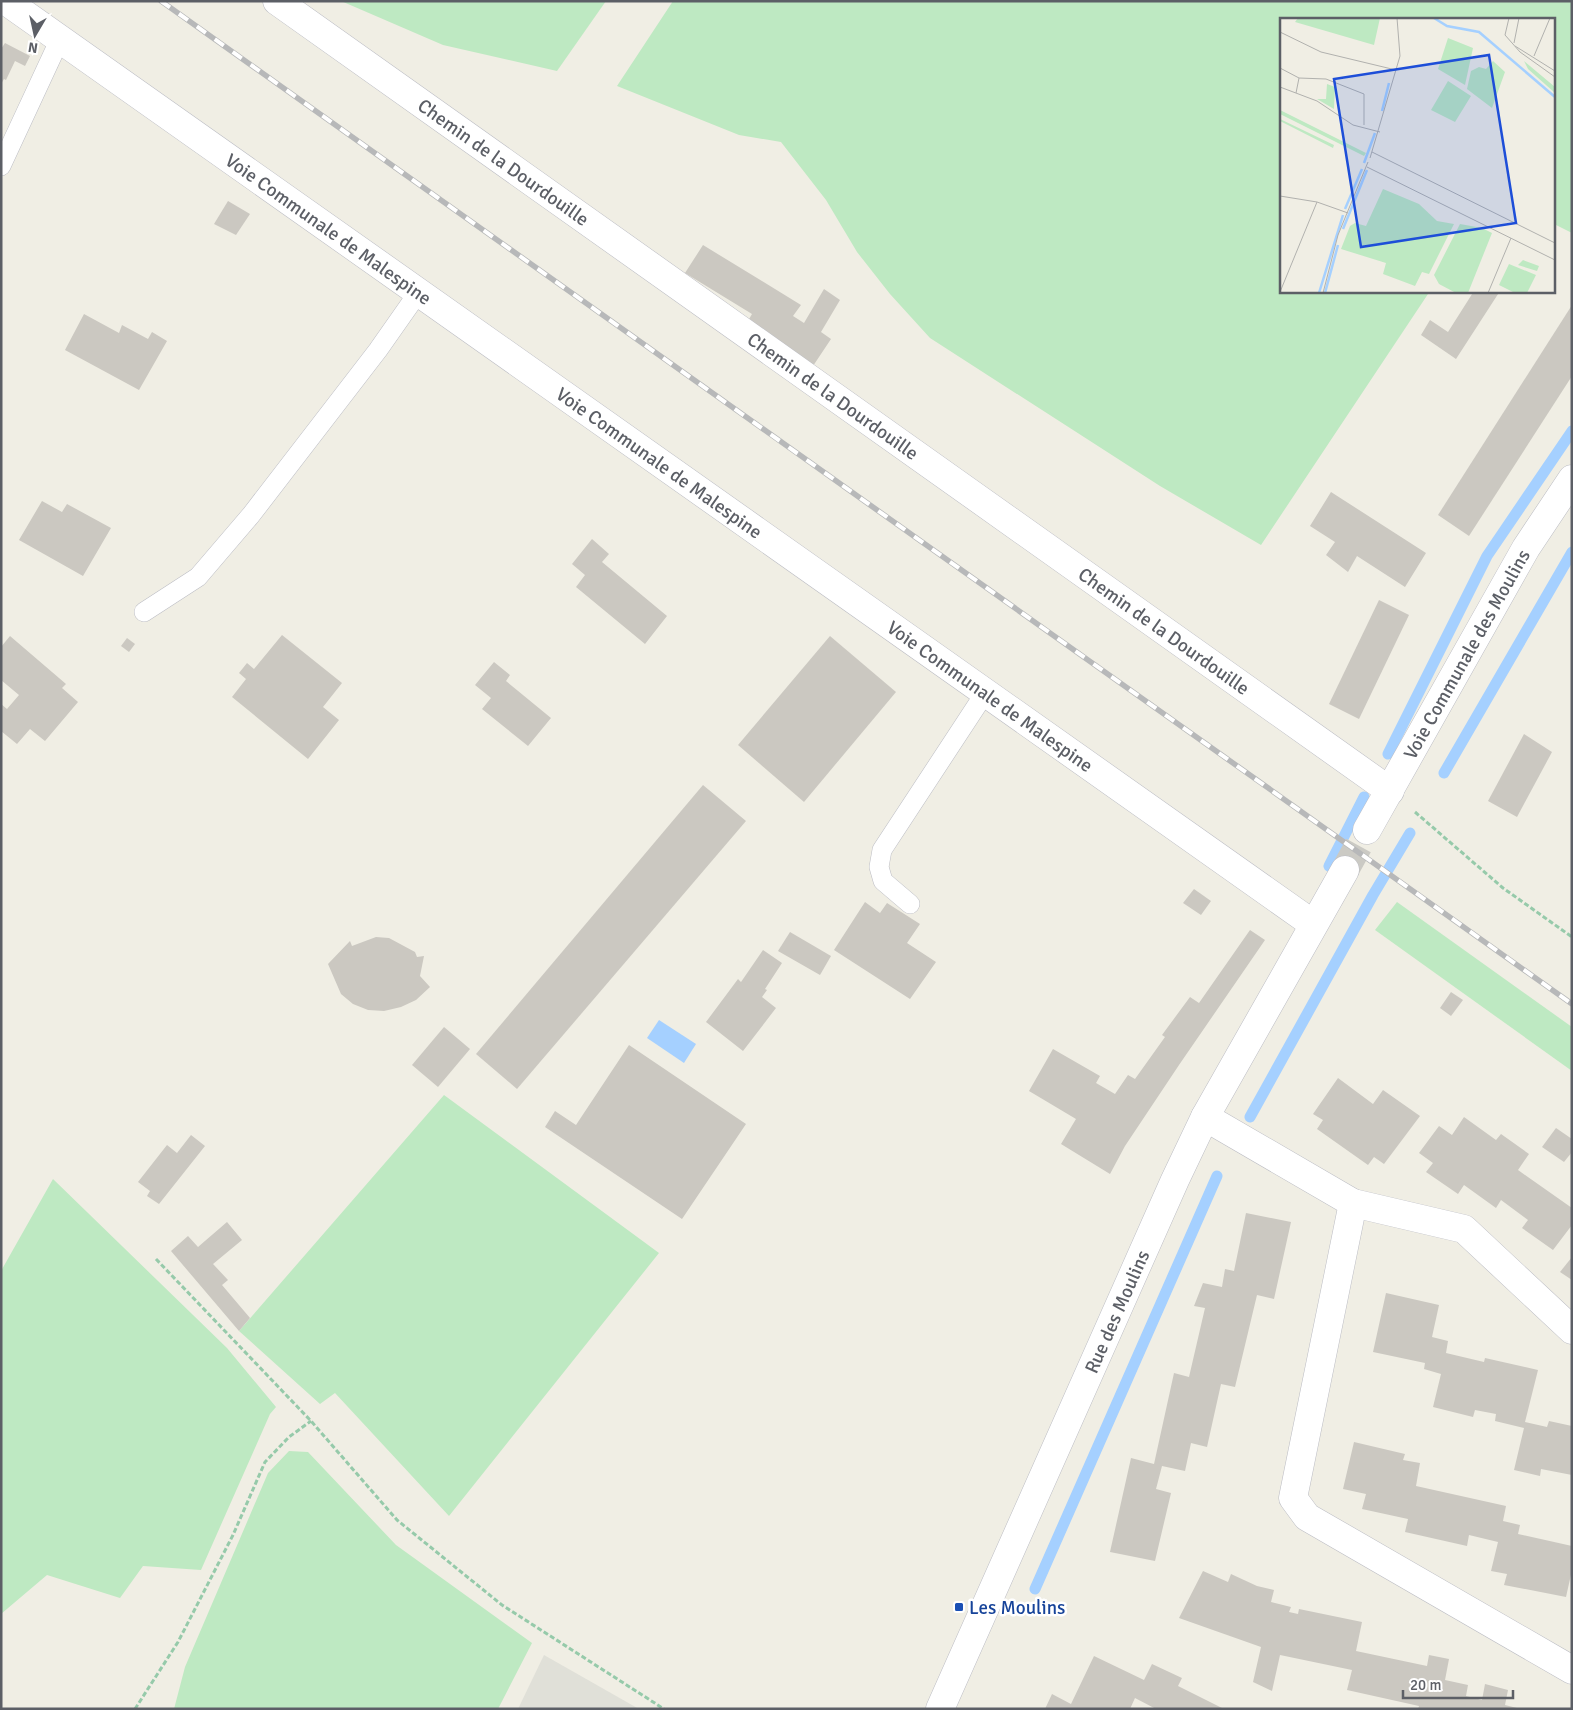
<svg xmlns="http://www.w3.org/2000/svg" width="1573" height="1710" viewBox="0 0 1573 1710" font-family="Signika,sans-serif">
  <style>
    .industrial { fill: #e0e0d8 }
    .green { fill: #bee9c2 }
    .water { fill: #a5d0ff }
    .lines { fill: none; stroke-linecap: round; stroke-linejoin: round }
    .stream { stroke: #a5d0ff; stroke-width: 11 }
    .building { fill: #cbc8c1 }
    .minor-tunnel { stroke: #cbcac4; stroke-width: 28; stroke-dasharray: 28 14; stroke-linecap: butt }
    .service-casing { stroke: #bcbdc4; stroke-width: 20 }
    .minor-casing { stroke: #bcbdc4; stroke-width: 29 }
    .path { stroke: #96caaa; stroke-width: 3; stroke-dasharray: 5 2.5; stroke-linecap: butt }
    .service { stroke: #fff; stroke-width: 19 }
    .minor { stroke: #fff; stroke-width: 28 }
    .rail-casing { stroke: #b7b8b9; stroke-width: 5.5 }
    .rail { stroke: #fff; stroke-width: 4; stroke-dasharray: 11; stroke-linecap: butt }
    .transit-dot { fill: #1a4fb4; stroke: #fff; stroke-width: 2 }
    .labels { text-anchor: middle; stroke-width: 5; stroke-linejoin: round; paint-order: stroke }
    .street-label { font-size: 19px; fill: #5c5f66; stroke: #fff }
    .transit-label { font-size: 19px; fill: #164399; stroke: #fff; text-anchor: start }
    .inset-river { fill: none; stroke: #a5d0ff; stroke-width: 2.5 }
    .inset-road { fill: none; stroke: #b1b1ae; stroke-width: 1 }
    .view { fill: #1d4ed8; fill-opacity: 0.15; stroke: #1d4ed8; stroke-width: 2.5 }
    .inset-edge { fill: none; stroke: #5c5f66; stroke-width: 2.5 }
  </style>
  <rect width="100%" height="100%" fill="#f0eee4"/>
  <polygon class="industrial" points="544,1655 639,1709 518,1709"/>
  <g class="green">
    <polygon points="341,1 606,1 557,71 443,45"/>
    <polygon points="673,1 1572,1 1572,233 1554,224 1554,19 1282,19 1282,291 1430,291 1261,545 1160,486 930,338 890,294 857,252 826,200 781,142 739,135 617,86"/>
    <polygon points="1397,902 1572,1027 1572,1071 1375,930"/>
    <polygon points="444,1095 659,1253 449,1516 335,1393 320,1404 239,1331"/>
    <polygon points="53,1179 227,1348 276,1407 270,1414 201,1570 143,1566 120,1598 47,1575 1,1614 1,1271"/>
    <polygon points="289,1451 308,1452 396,1545 532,1643 498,1709 174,1709 185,1667 268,1473"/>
  </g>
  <polygon class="water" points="659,1020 696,1044 684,1063 647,1038"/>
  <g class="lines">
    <g class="stream">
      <polyline points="1388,754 1487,556 1572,431"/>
      <polyline points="1444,773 1572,552"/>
      <polyline points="1329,866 1364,797"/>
      <polyline points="1250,1117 1373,895 1410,833"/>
      <polyline points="1035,1589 1217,1176"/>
    </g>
  </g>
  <g class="building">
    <polygon points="5,43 30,56 25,66 15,61 6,80 4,79 1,84 1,49"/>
    <polygon points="228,201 250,214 236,235 214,224"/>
    <polygon points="703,245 801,305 793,316 804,323 824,289 840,300 821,332 831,339 811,369 745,326 752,314 685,273"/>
    <polygon points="1474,291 1500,291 1456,359 1421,335 1430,320 1448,332"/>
    <polygon points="1572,305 1572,376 1469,536 1438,515"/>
    <polygon points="84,314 119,333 122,325 148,339 152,332 167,341 139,390 65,350"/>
    <polygon points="1331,492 1426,553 1405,587 1357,556 1348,572 1326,555 1335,542 1310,526"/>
    <polygon points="42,501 62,512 67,504 111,528 83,576 19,540"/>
    <polygon points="592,539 609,554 602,562 667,616 645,644 576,587 585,575 572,564"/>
    <polygon points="1379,600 1409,615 1359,719 1329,704"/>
    <polygon points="282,635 342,683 323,707 339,720 308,759 232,697 246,679 239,673 247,663 254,669"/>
    <polygon points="10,636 66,684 62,688 78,702 45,741 30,729 17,744 1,731 1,704 7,709 19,695 1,680 1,647"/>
    <polygon points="830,636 896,692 804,802 738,745"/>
    <polygon points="127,638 135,644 129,652 121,646"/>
    <polygon points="494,662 510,675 506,681 551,718 528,746 482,709 491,698 475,685"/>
    <polygon points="1524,734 1552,752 1517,817 1488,801"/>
    <polygon points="703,785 746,821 517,1089 476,1054"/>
    <polygon points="1194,889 1211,901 1201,915 1183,903"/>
    <polygon points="865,902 880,913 887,903 920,924 907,943 936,962 910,999 834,950"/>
    <polygon points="1250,930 1265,940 1179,1065 1125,1146 1110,1174 1061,1144 1076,1119 1029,1091 1053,1049 1100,1076 1096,1083 1115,1094 1128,1075 1135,1079 1165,1037 1162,1035 1190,997 1199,1003"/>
    <polygon points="790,932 831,956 820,975 778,951"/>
    <polygon points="376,937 389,938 415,952 417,957 424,956 420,976 430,987 416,1000 401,1007 384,1011 368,1010 353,1004 341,994 328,964 350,941 352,946"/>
    <polygon points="763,950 782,963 765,989 767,990 762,997 776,1008 743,1051 706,1022 738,979 741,982"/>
    <polygon points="1451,992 1463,1000 1451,1016 1440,1008"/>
    <polygon points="444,1027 470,1049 438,1087 412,1065"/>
    <polygon points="629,1045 746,1124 682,1219 545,1127 555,1111 576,1125"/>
    <polygon points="1338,1078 1373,1104 1383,1090 1420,1116 1384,1164 1374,1157 1368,1165 1317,1129 1323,1120 1313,1114"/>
    <polygon points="1464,1117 1496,1140 1501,1134 1529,1154 1518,1170 1572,1208 1572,1225 1553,1250 1522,1228 1528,1220 1501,1200 1496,1208 1464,1185 1458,1194 1426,1172 1433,1163 1419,1153 1439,1126 1452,1135"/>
    <polygon points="1556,1128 1572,1139 1572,1152 1564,1162 1542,1147"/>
    <polygon points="191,1135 205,1146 159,1204 147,1196 150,1191 138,1182 167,1145 177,1153"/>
    <polygon points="1246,1213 1291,1222 1274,1299 1257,1295 1235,1387 1221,1384 1207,1447 1191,1443 1185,1471 1162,1466 1156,1489 1171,1493 1155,1561 1110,1552 1131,1458 1154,1464 1174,1373 1189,1377 1205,1308 1194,1306 1203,1283 1222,1287 1225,1269 1234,1271"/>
    <polygon points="227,1222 242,1240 213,1264 228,1280 222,1285 250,1318 239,1331 171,1251 188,1236 198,1247"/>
    <polygon points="1572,1257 1572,1280 1560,1272"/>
    <polygon points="1386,1293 1439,1305 1432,1337 1448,1341 1446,1353 1484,1362 1485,1358 1538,1370 1525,1422 1547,1427 1549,1421 1572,1426 1572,1475 1541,1469 1540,1476 1514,1470 1524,1428 1495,1421 1496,1414 1475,1410 1473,1417 1433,1407 1441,1374 1424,1369 1425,1363 1373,1352"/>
    <polygon points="1354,1442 1405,1454 1403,1460 1420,1463 1416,1486 1506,1506 1503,1521 1520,1525 1518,1534 1572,1546 1572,1570 1566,1597 1504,1585 1507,1574 1491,1571 1498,1542 1469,1535 1467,1546 1405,1532 1408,1519 1362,1509 1366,1494 1343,1489"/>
    <polygon points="1203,1571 1228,1582 1231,1574 1257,1586 1274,1590 1271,1602 1291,1607 1289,1612 1298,1614 1299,1609 1362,1622 1356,1651 1427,1666 1429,1655 1449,1659 1445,1680 1468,1685 1466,1696 1482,1700 1485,1684 1508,1690 1505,1705 1521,1709 1418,1709 1419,1706 1347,1690 1352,1670 1280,1655 1272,1691 1253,1682 1261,1647 1179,1618"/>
    <polygon points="1094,1656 1144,1680 1152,1664 1182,1678 1178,1686 1224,1709 1156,1709 1135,1698 1130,1709 1045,1709 1052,1694 1071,1704"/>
  </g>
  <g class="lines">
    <polyline class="minor-tunnel" points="1345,870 1367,830"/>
    <g class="service-casing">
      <g id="service">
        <polyline points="1,166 60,39"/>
        <polyline points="144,612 198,577 251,515 378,350 418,293"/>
        <polyline points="910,904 883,881 879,867 882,850 985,693"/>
      </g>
    </g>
    <g class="minor-casing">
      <g id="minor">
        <path id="s1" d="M6 1 1313 924"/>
        <path id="s2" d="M277 1 1390 791"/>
        <path id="s3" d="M1367 830 1526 548 1572 479"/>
        <polyline points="1205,1117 1353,1203 1464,1229 1572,1330"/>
        <polyline points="1353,1203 1293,1498 1307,1517 1572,1670"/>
        <path id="s4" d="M940 1709 1175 1180 1205 1117 1345 870"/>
      </g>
    </g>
    <g class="path">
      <polyline points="1415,812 1503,888 1572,937"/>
      <polyline points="156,1259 311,1421 397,1520 502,1605 664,1709"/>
      <polyline points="135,1709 178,1642 233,1535 265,1462 289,1437 311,1421"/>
    </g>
    <use href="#service" class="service"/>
    <use href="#minor" class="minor"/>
    <g class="rail-casing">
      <polyline id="rail" points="161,1 1572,1004"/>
    </g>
    <use href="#rail" class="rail"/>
  </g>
  <rect class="transit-dot" x="954" y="1602" width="10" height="10" rx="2.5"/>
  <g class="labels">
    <g class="street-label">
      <text dy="7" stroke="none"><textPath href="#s2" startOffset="278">Chemin de la Dourdouille</textPath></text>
      <text dy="7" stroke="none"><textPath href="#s1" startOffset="395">Voie Communale de Malespine</textPath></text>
      <text dy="7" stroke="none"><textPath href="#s2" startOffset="682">Chemin de la Dourdouille</textPath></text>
      <text dy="7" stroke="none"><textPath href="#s1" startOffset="800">Voie Communale de Malespine</textPath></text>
      <text dy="7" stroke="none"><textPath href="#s2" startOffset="1088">Chemin de la Dourdouille</textPath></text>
      <text dy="7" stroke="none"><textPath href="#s3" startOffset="202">Voie Communale des Moulins</textPath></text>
      <text dy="7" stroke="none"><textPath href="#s1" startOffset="1205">Voie Communale de Malespine</textPath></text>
      <text dy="7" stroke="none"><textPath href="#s4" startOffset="435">Rue des Moulins</textPath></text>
    </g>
    <g class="transit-label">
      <text x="969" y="1614">Les Moulins</text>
    </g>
  </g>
  <g transform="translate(1280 18)">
    <rect width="275" height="275" fill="#f0eee4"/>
    <path d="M18 0H100L94 27 15 4ZM168 20 193 30 185 67 158 51ZM213 43 225 54 212 90 187 71 191 53 199 49 206 51ZM244 43 275 69V75L248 51ZM168 63 191 78 175 104 151 92ZM47 66 55 69 54 91 37 81H46ZM0 92 86 135 84 138 0 96ZM0 101 54 127 53 130 0 103ZM103 171 139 186 157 203 174 206 149 256 142 254 135 268 103 256 106 245 61 231 70 208 75 205 86 208ZM180 206 202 210 212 215 188 275H176L159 266 154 257ZM243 242 259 248 257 253 238 247ZM229 246 256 257 247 275H235L219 267Z" fill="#bee9c2"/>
    <path class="inset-river" d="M154 0 167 8 199 14 275 79M102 93 109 65M84 145 95 115M65 191 82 151M63 211 87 152M39 275 63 197M45 275 58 227"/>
    <path class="inset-road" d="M229 0 225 17 240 34 275 59M0 14 41 34 116 52M234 25 239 0M235 28 275 53M254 38 270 0M0 50 19 60 46 61 84 76V107M0 69 37 83 73 107 100 114M16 75 19 60M92 134 275 225M90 140 120 38 117 0M87 149 275 242M0 178 37 184 68 195M0 274 37 184M43 275 58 217 88 144M208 275 231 220"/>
    <path class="view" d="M209 37 236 205 81 229 54 61Z"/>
    <rect width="275" height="275" class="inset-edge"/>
  </g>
  <rect width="1573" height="1710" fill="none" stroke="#5c5f66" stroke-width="5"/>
  <g transform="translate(35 35) rotate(189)" stroke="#ffffff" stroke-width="4" paint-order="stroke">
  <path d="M0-4L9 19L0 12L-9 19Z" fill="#5c5f66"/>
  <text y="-8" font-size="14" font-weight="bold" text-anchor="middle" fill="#5c5f66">N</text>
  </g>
  <path d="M1403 1690v8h110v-8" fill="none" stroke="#5c5f66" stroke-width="2.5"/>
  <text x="1410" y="1690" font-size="15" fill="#5c5f66" stroke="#ffffff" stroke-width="4" paint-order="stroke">20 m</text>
</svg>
